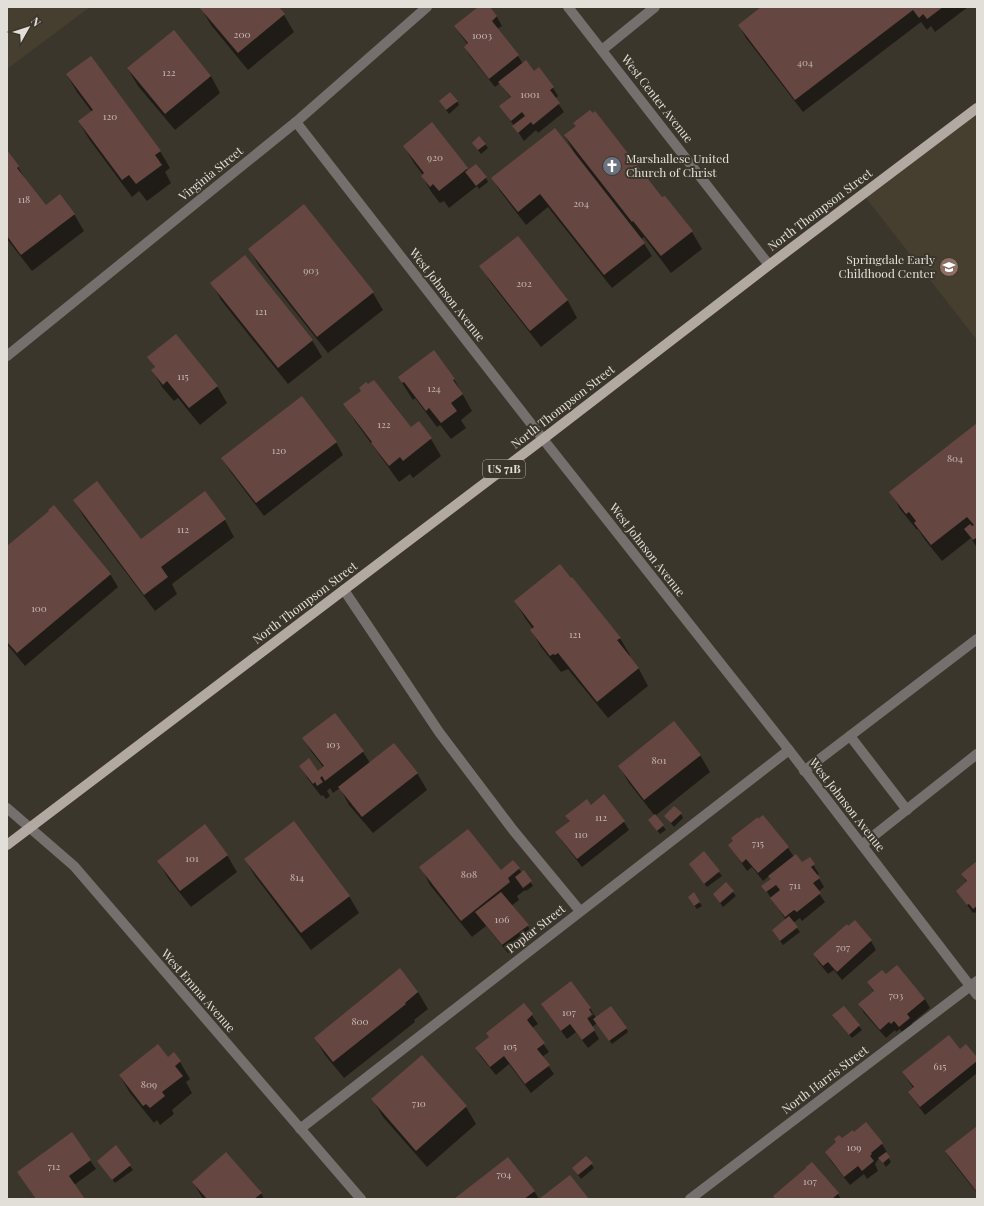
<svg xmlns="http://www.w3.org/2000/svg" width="984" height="1206" viewBox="0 0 984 1206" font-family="'Playfair Display',serif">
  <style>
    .built { fill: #463e2f }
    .shadow { fill: #0007 }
    .building { fill: #664640 }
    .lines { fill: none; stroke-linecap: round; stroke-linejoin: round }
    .minor { stroke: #75706d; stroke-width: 10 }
    .major { stroke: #b2a9a2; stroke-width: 10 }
    .labels { text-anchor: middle; stroke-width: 4; stroke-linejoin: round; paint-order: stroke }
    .number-label { font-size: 10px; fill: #c3b9b3 }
    .shield { fill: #3b362c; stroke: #b0aca5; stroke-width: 1 }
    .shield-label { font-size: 11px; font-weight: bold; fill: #e2dfd9 }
    .street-label { font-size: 12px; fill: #e2dfd9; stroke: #3b362c }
    .poi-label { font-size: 12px; fill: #e2dfd9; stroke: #3b362c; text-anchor: start }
  </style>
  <rect width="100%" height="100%" fill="#3b362c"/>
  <g class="built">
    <polygon points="7,7 90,7 7,69"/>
    <polygon points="977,108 977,340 863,194"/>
  </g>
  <g class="shadow">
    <polygon points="202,7 278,7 284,15 294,32 248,70 211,25 201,8"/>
    <polygon points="480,7 489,7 497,17 502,26 497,29 518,56 523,64 534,72 538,69 553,88 558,96 555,99 564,112 538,133 536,130 524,141 501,106 511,98 500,83 495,87 470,56 465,47 468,45 455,27"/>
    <polygon points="762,7 968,7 935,32 931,26 927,30 921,22 803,112 746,38 739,25"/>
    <polygon points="128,69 211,76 220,93 175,130 138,86"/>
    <polygon points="67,75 160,151 170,168 165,172 171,183 147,201 139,191 132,197 89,139 79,122 92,112 77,92"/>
    <polygon points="457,101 459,105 449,114 440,102"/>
    <polygon points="431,124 468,171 486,178 488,182 479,189 477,186 449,208 444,201 440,203 432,193 422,176 423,175 414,163 404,146"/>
    <polygon points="577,127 662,199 692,232 702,249 671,273 644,237 641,239 652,256 612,288 548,207 526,225 500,191 492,178 574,154 575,154 565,136"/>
    <polygon points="473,143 485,144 488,148 481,154"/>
    <polygon points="7,151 18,167 28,184 45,206 74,214 84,231 32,271 7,239"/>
    <polygon points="517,238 568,301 577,318 541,347 491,283 481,266"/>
    <polygon points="249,249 373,293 383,310 328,353 259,266"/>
    <polygon points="212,283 312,340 322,357 288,384 221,300"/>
    <polygon points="434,352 454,379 472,411 461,420 466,428 451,439 440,425 437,427 415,398 413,400 399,378"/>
    <polygon points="149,357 217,386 227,403 200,425 178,398 174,401 162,387 152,370 155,368"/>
    <polygon points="362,391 411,429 419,423 431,439 441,456 413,478 410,474 399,482 355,421 345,404"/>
    <polygon points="977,424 977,548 971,538 942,561 925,540 918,529 917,530 900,509 891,492"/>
    <polygon points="336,442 343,455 264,516 230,471 222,458"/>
    <polygon points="74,500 141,541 225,520 234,537 172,584 177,594 155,611 84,517"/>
    <polygon points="7,548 110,574 118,587 25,666 7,644"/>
    <polygon points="515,601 620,638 630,655 629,656 639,669 648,686 608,718 568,669 561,672 541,647 531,630 533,629 525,618"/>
    <polygon points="303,738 363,752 370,763 417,773 427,790 373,833 349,805 340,788 333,793 330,788 327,791 330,796 326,799 323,795 321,796 308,779 300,766 318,772 324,768 311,751"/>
    <polygon points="700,755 710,772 655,816 666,830 660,834 649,821 655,816 629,783 619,766"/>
    <polygon points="604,796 624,822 629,830 582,867 562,841 557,833 570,822 567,816 590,806"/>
    <polygon points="681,814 683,818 674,827 665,816"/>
    <polygon points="729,845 788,848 794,857 801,863 809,858 819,874 817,875 824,887 818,892 825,902 802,921 800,918 793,923 800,932 783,945 775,934 786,920 763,886 772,879 769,876 763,881 752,867 747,871"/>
    <polygon points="704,853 722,876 707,887 692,868"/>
    <polygon points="227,855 237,872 191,907 168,878 158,861"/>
    <polygon points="245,859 349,896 359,913 311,950 255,876"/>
    <polygon points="513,862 522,873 524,872 533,886 526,891 525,890 517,896 519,900 511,906 528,926 533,935 508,953 486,926 472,937 430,885 421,867 501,872"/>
    <polygon points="977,864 977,915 975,912 973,913 957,891 967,883 962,874"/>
    <polygon points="726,884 736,896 723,907 714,894"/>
    <polygon points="694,894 702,906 697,909 691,901"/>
    <polygon points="854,922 871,941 876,950 842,980 834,970 828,974 819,963 814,954"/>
    <polygon points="897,967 925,999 930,1008 912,1023 914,1027 904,1035 900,1029 896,1032 895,1030 886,1038 864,1013 859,1004 874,992 868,983 886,976"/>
    <polygon points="418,992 428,1009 414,1020 415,1022 344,1078 325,1055 315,1038"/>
    <polygon points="524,1004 538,1024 532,1028 549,1052 542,1057 554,1074 531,1093 509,1064 496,1075 481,1057 476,1049 490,1038"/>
    <polygon points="542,1005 590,1008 593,1013 582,1021 583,1022 593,1015 593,1013 596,1018 626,1028 628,1032 612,1044 597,1023 592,1027 599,1039 588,1048 576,1032 567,1039"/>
    <polygon points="844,1007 862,1030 852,1038 836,1020"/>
    <polygon points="960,1050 977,1058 977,1073 925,1115 909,1093 914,1089 903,1073"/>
    <polygon points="422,1056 466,1107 476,1124 427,1167 383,1117 373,1100"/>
    <polygon points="168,1058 180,1062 190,1079 186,1082 192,1093 172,1110 174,1114 160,1125 157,1120 154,1123 130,1093 120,1076"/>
    <polygon points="977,1127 977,1193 951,1160 946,1152"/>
    <polygon points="854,1133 882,1144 887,1152 886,1154 891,1162 886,1167 880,1158 876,1162 876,1163 875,1164 878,1171 867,1179 864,1174 850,1185 831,1161 826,1152 842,1139"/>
    <polygon points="72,1134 96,1169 74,1185 84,1199 36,1199 18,1172"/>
    <polygon points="116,1147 133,1170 115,1183 101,1165"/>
    <polygon points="586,1157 594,1168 581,1179 573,1168"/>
    <polygon points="193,1182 261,1193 264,1199 203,1199"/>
    <polygon points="534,1191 539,1199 456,1199"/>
    <polygon points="838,1194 841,1199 776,1199"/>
  </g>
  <g class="building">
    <polygon points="199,7 279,7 285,14 238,53"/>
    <polygon points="478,7 490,7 497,16 492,21 519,55 489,79 464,47 468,43 454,26"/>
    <polygon points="761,7 943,7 927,19 923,14 919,18 913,10 795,100 738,25"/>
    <polygon points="174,30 211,76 165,114 127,68"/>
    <polygon points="91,56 161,151 155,155 162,165 136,184 129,175 122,180 78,121 93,110 66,74"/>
    <polygon points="526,60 534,71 539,67 554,87 550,90 560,103 533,125 531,122 518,133 512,126 525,116 522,112 511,121 499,106 511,97 498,82"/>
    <polygon points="450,92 458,101 446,110 439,101"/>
    <polygon points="590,110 593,113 595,111 662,197 665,196 693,231 661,256 633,221 632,222 564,135 576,126 573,123"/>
    <polygon points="432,122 468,168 439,191 433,184 430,187 421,176 424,173 403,146"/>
    <polygon points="555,128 645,243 604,275 540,194 518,212 491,178"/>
    <polygon points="479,136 486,144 478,150 472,143"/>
    <polygon points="7,150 19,166 17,168 46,205 60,194 75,214 21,255 7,236"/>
    <polygon points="476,164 487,177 476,186 465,172"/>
    <polygon points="304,204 374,292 317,337 248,249"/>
    <polygon points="518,236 568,300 530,331 479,266"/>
    <polygon points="245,255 313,340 278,368 210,283"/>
    <polygon points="176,334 218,386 189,408 167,381 163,385 151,370 155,367 147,357"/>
    <polygon points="434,350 455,379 453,380 463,394 451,403 457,411 441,423 429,408 426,411 404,382 402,383 398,377"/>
    <polygon points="374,380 411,427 419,421 432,438 403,461 400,457 389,466 371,443 372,442 343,404 361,391 359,388 366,382 368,384"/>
    <polygon points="302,396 337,442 256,503 221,458"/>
    <polygon points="977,423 977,540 976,538 973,540 964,529 970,524 972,526 974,525 967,517 931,545 914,523 916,521 909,512 906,514 889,492"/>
    <polygon points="97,481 141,539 205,491 226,519 161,567 168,577 144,595 73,500"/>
    <polygon points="54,505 111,574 17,653 7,642 7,546 49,511 48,510"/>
    <polygon points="560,564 571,578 572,577 621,638 617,640 639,668 597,702 558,653 555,655 553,654 550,656 530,630 534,627 514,601"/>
    <polygon points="335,713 364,751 325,781 322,776 320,778 323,782 317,786 315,782 313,784 299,766 309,758 318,771 324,766 302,738"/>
    <polygon points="674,721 701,755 644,800 618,766"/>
    <polygon points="394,743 418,773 362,817 338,787"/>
    <polygon points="604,794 625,821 577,859 555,832 570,821 565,816 587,799 591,805"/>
    <polygon points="674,806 682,813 671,823 664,816"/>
    <polygon points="655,814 664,825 657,831 648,820"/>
    <polygon points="763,815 789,847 758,873 746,859 742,863 728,845 733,841 731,838 758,817 758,819"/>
    <polygon points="294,821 350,896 301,933 244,859"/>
    <polygon points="205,824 228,855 180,891 157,861"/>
    <polygon points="468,829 501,870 513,860 520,868 508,878 510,882 461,921 419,867"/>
    <polygon points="704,851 720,871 704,884 689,864"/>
    <polygon points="796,854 802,862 810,857 815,864 811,867 820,878 813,883 821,893 797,912 794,910 785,917 770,898 780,890 776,885 766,892 761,886 771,879 768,876"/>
    <polygon points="977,861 977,906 973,909 969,904 967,905 956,891 967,881 961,874"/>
    <polygon points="524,870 532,881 523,888 515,877"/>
    <polygon points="726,882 734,891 720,903 713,894"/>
    <polygon points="501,892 529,925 502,945 475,912"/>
    <polygon points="694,892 700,902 694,906 688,897"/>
    <polygon points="789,916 798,927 780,941 772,930"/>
    <polygon points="855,920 872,940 837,972 828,962 823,966 813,954 847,924 848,926"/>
    <polygon points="897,965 925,999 907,1014 910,1018 899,1027 894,1021 891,1024 889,1022 880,1030 858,1004 874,991 867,982 882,970 886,974"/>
    <polygon points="400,968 418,992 405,1003 406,1004 333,1062 314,1038"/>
    <polygon points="571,981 591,1008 589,1009 592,1014 587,1018 595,1030 582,1040 570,1024 561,1031 541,1004"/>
    <polygon points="524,1003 533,1014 527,1020 545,1043 537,1049 550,1065 525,1084 504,1056 490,1067 475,1048 489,1037 486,1033"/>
    <polygon points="611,1006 627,1028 609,1041 593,1019"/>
    <polygon points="844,1006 860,1025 849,1035 832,1015"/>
    <polygon points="949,1035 960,1049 966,1044 977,1057 977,1061 920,1107 908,1092 914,1087 902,1072"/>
    <polygon points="158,1044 168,1057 174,1052 181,1061 175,1066 183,1076 162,1092 165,1096 150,1108 146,1104 143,1106 119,1075"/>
    <polygon points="422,1055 467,1106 416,1151 371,1099"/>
    <polygon points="866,1122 883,1143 871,1153 872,1154 870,1156 874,1161 862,1171 858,1166 844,1177 825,1152 836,1142 834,1139 839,1135 842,1138 853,1130 854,1132"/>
    <polygon points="977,1126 977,1192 945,1151"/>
    <polygon points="72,1132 91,1160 69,1176 85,1199 36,1199 17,1172"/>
    <polygon points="116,1145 131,1165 112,1180 97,1161"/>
    <polygon points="226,1152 262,1193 254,1199 207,1199 192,1182"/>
    <polygon points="886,1152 890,1157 883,1163 878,1158"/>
    <polygon points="586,1156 593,1163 578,1175 572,1168"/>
    <polygon points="508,1157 535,1191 524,1199 454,1199"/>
    <polygon points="812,1162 839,1193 832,1199 775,1199 773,1196 806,1168 806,1167"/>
    <polygon points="570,1175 589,1199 539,1199"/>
  </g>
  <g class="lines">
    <g class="minor">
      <polyline points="568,7 769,265"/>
      <polyline points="602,50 655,7"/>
      <polyline points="296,122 543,439 789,750 977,995"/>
      <polyline points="7,356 296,122 427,7"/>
      <polyline points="344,590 439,732 513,830 580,911"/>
      <polyline points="850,736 907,810"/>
      <polyline points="804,771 977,639"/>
      <polyline points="7,808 74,866 361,1199"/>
      <polyline points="862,845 977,754"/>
      <polyline points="300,1129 789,750"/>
      <polyline points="690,1199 977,981"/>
    </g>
    <polyline class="major" points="7,845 543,439 769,265 977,108"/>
  </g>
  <defs>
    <g id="church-disc" transform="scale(1)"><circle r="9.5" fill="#6b7280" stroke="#3b362c"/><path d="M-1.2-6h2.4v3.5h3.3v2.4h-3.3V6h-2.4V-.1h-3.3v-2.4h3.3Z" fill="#fff"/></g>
    <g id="school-disc" transform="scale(1)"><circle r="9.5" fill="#8d6e63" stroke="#3b362c"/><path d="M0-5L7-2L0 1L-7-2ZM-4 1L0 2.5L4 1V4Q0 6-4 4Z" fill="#fff"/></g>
  </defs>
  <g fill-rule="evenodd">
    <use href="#church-disc" x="612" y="166"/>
    <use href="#school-disc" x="949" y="267"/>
  </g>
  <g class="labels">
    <g class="number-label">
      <text x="242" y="38">200</text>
      <text x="482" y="39">1003</text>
      <text x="805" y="66">404</text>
      <text x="169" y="76">122</text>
      <text x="530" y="98">1001</text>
      <text x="110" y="120">120</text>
      <text x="435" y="161">920</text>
      <text x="24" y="203">118</text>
      <text x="581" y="207">204</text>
      <text x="311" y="274">903</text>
      <text x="524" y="287">202</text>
      <text x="261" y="315">121</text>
      <text x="183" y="380">115</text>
      <text x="434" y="392">124</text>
      <text x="384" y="428">122</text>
      <text x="279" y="454">120</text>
      <text x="955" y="462">804</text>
      <text x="183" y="533">112</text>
      <text x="39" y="612">100</text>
      <text x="575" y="638">121</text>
      <text x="333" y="748">103</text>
      <text x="659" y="764">801</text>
      <text x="601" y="821">112</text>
      <text x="581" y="838">110</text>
      <text x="758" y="847">715</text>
      <text x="192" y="862">101</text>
      <text x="469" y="878">808</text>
      <text x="297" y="881">814</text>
      <text x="795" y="889">711</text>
      <text x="502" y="923">106</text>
      <text x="843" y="951">707</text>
      <text x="896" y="999">703</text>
      <text x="569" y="1016">107</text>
      <text x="360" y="1025">800</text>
      <text x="510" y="1050">105</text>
      <text x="940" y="1070">615</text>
      <text x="149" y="1088">809</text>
      <text x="419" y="1107">710</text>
      <text x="854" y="1151">109</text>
      <text x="54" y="1170">712</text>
      <text x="504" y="1178">704</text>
      <text x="810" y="1185">107</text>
    </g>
    <rect class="shield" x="483" y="460" width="42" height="18" rx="3"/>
    <g class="shield-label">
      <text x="504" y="473">US 71B</text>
    </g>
    <g class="street-label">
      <text transform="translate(657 99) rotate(52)" y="4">West Center Avenue</text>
      <text transform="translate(211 174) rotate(-39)" y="4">Virginia Street</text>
      <text transform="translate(820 210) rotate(-37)" y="4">North Thompson Street</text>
      <text transform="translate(447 295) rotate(52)" y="4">West Johnson Avenue</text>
      <text transform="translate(563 407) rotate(-38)" y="4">North Thompson Street</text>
      <text transform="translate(647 550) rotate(52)" y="4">West Johnson Avenue</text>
      <text transform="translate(305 603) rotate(-37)" y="4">North Thompson Street</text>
      <text transform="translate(847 805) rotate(52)" y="4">West Johnson Avenue</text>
      <text transform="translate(536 929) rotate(-38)" y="4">Poplar Street</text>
      <text transform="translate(198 991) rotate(49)" y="4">West Emma Avenue</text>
      <text transform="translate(825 1080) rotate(-37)" y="4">North Harris Street</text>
    </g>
    <g class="poi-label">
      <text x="626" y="163">Marshallese United<tspan x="626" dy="14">Church of Christ</tspan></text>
      <text x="935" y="264" text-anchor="end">Springdale Early<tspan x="935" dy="14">Childhood Center</tspan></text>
    </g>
  </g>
  <rect width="984" height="1206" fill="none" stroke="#e2dfd9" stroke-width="16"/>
  <g transform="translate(28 28) rotate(51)" stroke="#3b362c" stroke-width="3" paint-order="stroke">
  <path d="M0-3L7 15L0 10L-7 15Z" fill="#e2dfd9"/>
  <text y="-6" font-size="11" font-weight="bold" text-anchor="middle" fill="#e2dfd9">N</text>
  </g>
</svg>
